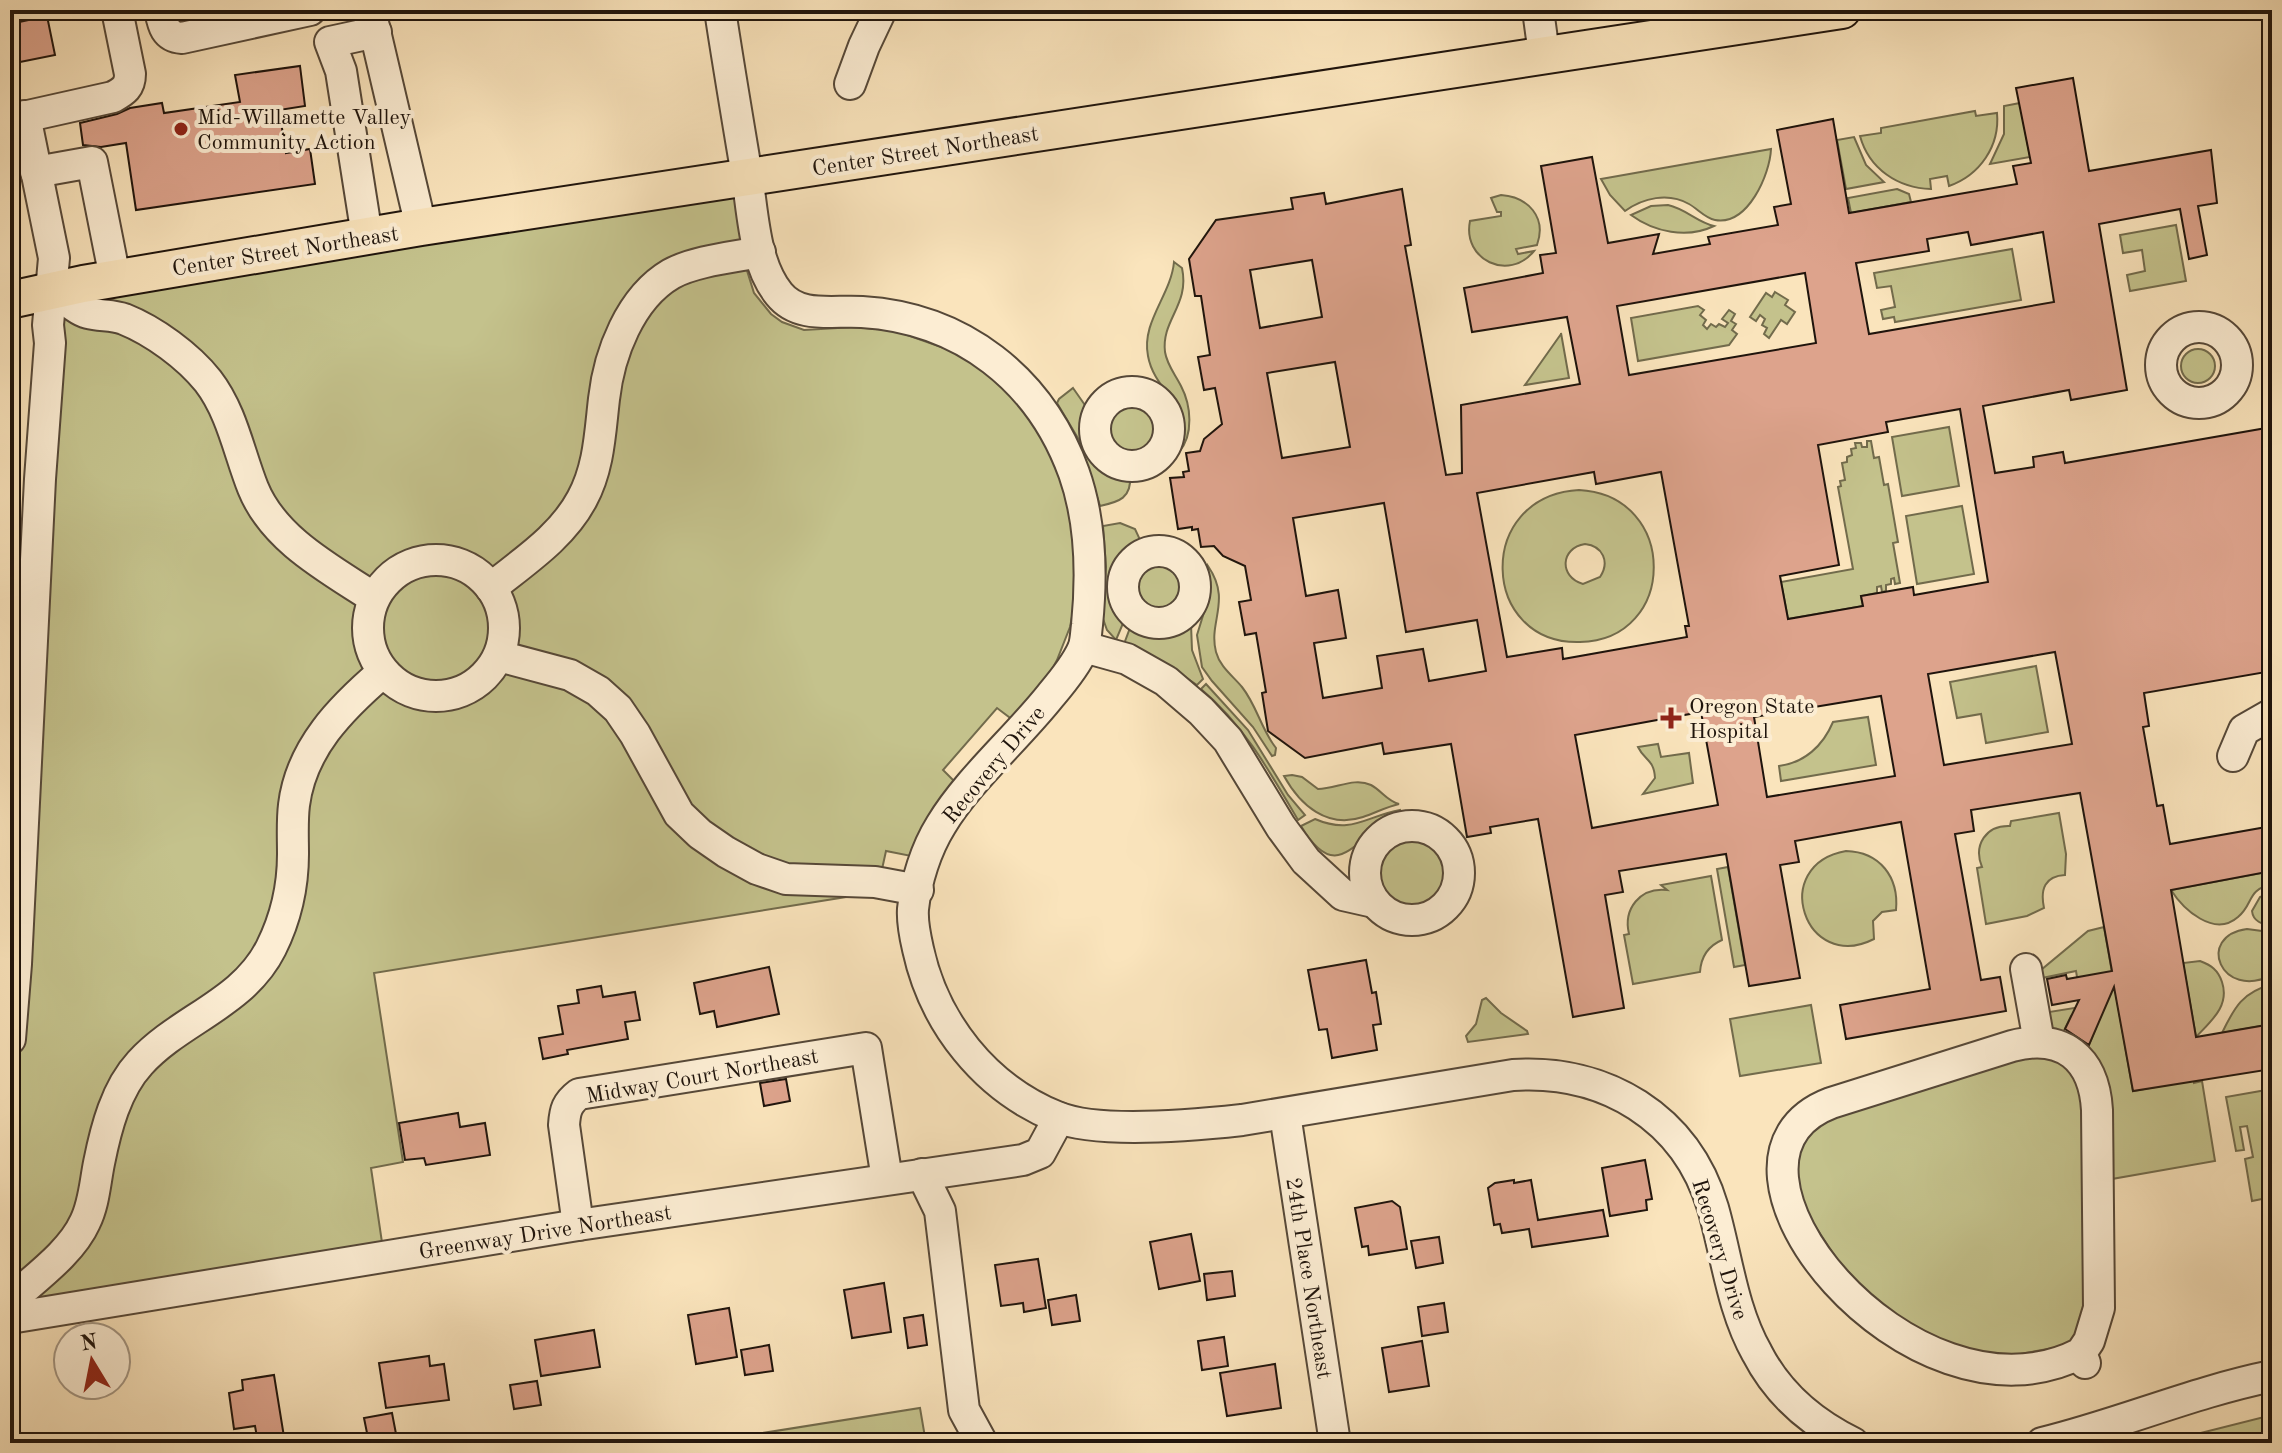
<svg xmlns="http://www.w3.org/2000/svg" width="2282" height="1453" viewBox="0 0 2282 1453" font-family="'Old Standard TT',serif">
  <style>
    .green { fill: #c4c28c; stroke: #726b4c; stroke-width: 2; fill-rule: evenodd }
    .building { fill: #dda38c; stroke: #1f140c; stroke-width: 2; fill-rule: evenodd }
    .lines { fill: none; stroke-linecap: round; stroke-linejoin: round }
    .minor-casing { stroke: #564838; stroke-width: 34 }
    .major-casing { stroke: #1f140c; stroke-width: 40 }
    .minor { stroke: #fcedd3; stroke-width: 30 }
    .major { stroke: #fae4bc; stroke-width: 36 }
    .poi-dot { fill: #8f2418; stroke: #fcedd3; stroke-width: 3 }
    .labels { text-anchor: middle; stroke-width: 8; stroke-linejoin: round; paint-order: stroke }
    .poi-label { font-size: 22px; fill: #1f140c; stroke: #fcedd3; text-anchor: start }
    .street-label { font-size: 22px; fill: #1f140c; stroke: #fcedd3 }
  </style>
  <rect width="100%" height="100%" fill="#fae4bc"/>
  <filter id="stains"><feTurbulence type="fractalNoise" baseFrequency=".0025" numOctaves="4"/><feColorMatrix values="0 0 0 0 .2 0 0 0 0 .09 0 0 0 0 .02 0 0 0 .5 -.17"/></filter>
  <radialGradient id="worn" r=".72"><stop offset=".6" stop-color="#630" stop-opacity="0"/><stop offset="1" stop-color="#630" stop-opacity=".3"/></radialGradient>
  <g class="green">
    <polygon points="2020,103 2030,157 1990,164 2004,134 2004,106"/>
    <path d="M1975 111 1976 116 1997 113C2000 146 1980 175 1949 186L1947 176 1930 179 1931 189C1898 188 1869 169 1860 136L1881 133V128Z"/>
    <polygon points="1854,137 1866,165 1884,182 1846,189 1837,140"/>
    <path d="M1771 149C1770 174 1748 226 1715 220 1705 218 1698 209 1689 204 1668 192 1643 198 1625 211L1610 195 1601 179Z"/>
    <polygon points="747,176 745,264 754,293 771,314 782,322 804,330 855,327 896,331 958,353 1006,387 1053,451 1076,530 1076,597 1070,627 1057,660 1049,675 1013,720 997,708 943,770 956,783 911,856 886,851 877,892 374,973 403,1162 371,1168 384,1256 10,1318 10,1039 53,289"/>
    <polygon points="1897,189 1909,194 1911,202 1851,213 1848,198"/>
    <path d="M1501 195C1528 197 1547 217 1537 245L1516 249 1518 254 1534 251C1509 282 1462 260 1470 221L1501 216V212H1497L1491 198Z"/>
    <path d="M1668 205C1686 209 1697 222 1714 226 1687 239 1654 232 1631 215L1651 206Z"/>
    <polygon points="2176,225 2186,281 2130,291 2127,275 2145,271 2142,250 2123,253 2120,235"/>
    <polygon points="2012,249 2021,300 1895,322 1894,317 1883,319 1881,310 1895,307 1891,286 1877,288 1874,273"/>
    <path d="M1174 262 1182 268C1190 305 1161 320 1165 352 1167 365 1175 374 1181 386 1191 405 1194 435 1179 452 1198 406 1155 395 1148 356 1141 322 1171 295 1174 262Z"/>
    <polygon points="1775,292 1788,300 1785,305 1795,312 1787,324 1781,320 1769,338 1764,334 1767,328 1762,325 1765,319 1760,315 1756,321 1750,317 1766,293 1772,297"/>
    <polygon points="1698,306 1704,310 1700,315 1706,320 1703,325 1707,329 1711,324 1716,327 1719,324 1725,327 1728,323 1722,319 1729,310 1735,314 1731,321 1736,324 1732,330 1737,334 1729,345 1638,361 1631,318"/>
    <polygon points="1561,333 1569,378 1525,385 1561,334"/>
    <circle cx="2198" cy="366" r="17"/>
    <path d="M1073 388 1087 408V438L1094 455 1109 470 1130 475C1132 498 1119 502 1100 506L1079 440 1057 403 1059 399Z"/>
    <circle cx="1132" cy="429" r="27"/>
    <polygon points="1949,427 1959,486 1902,496 1892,437"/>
    <polygon points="1867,441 1871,441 1874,458 1879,457 1884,485 1888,484 1898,542 1893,543 1900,583 1895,584 1894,578 1891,579 1891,584 1886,585 1886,591 1882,592 1881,586 1877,587 1877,593 1861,596 1863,606 1788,619 1781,582 1853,569 1838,487 1841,486 1840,481 1845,480 1842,463 1847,462 1847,457 1852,455 1851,449 1856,448 1855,443 1861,443 1862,447 1867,447"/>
    <path d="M1579 490C1679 495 1678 640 1580 642 1480 645 1474 496 1579 490ZM1585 544C1603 546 1610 562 1600 577L1583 584C1559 577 1560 548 1585 544Z"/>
    <polygon points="1962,506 1974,574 1917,584 1906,516"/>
    <path d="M1120 523 1135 529 1142 544C1105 565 1111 587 1124 621L1116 640 1107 630 1102 616 1106 567 1103 526Z"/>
    <circle cx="1159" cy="587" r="27"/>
    <path d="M1208 566C1232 601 1208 621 1216 652 1220 667 1233 676 1242 687 1257 706 1261 729 1276 748L1275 755 1272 756 1253 727 1212 681 1202 667 1197 635 1209 596Z"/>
    <polygon points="1191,624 1192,650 1203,679 1197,685 1166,664 1124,644 1130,628 1133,626 1144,631 1161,633"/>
    <polygon points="2036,666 2048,732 1986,743 1981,714 1957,718 1950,682"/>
    <path d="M1206 684 1248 730 1288 795 1305 815 1298 820C1270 772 1244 725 1201 689Z"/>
    <path d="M1868 717 1876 765 1781 781 1779 766C1804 763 1823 746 1833 722Z"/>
    <path d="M1658 744 1661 757 1689 753 1693 783 1643 794 1655 778C1654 759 1644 760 1638 747Z"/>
    <path d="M1292 775 1302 777 1318 789C1336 789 1354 777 1371 785 1382 791 1387 801 1399 804 1386 807 1375 813 1363 817 1327 829 1300 805 1284 776Z"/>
    <path d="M1400 810 1401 816C1358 826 1341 893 1301 826L1315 819C1352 835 1366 816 1400 810Z"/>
    <path d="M2059 813 2066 854 2065 875C2045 876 2040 889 2044 908L2027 916 1986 924 1977 868 1982 867C1973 845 1986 825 2010 826L2011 821Z"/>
    <circle cx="1412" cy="872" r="34"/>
    <path d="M1846 851C1880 852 1899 877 1896 910L1882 912 1873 921 1874 939C1805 974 1768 865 1846 851Z"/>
    <polygon points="1728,867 1745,965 1734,967 1717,869"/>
    <path d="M2272 871V884C2246 890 2254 904 2238 917 2214 938 2183 909 2171 890Z"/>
    <path d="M1711 876 1722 940C1708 946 1701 957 1700 972L1633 984 1624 935 1629 934C1623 909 1640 887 1667 890L1661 885Z"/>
    <path d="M2272 892V925C2262 925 2253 921 2252 911L2260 897Z"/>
    <polygon points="2104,927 2133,1091 2194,1080 2194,1083 2202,1081 2215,1161 2106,1180 2085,1054 2096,1028 2071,1016 2060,1039 2048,1035 2049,1012 2087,1006 2082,977 2077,977 2076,971 2042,978 2041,970 2088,931"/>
    <path d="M2247 929 2262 931 2272 937V975C2221 1001 2195 936 2247 929Z"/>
    <path d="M2200 961C2211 965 2218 970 2222 982 2230 1006 2211 1021 2196 1037L2183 963Z"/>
    <path d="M2272 985V1024L2222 1033C2234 1008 2243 991 2272 985Z"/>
    <polygon points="1486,998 1501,1013 1527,1031 1528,1034 1468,1042 1466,1036 1476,1024 1482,1000"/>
    <polygon points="1811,1005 1821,1063 1740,1076 1730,1019"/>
    <polygon points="2035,1048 2083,1077 2092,1293 2076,1344 1981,1361 1867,1305 1792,1191 1803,1129"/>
    <polygon points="2272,1089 2272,1197 2252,1201 2245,1159 2253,1157 2247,1126 2240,1127 2244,1150 2236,1151 2226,1097"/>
    <polygon points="920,1408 926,1443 700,1443"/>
    <polygon points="2272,1415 2272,1443 2161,1443"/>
  </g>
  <g class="building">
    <polygon points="47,16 55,55 10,64 10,24"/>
    <polygon points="300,66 305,106 279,110 286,153 310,149 315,184 136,210 126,143 101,147 83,145 80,123 117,114 130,108 162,103 164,113 240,102 235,75"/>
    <path d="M2073 78 2089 171 2211 150 2217 203 2198 206 2207 255 2189 259 2180 209 2099 224 2127 390 2071 400 2069 390 1983 406 1995 473 2034 467 2033 457 2063 452 2065 463 2272 427V671L2144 693 2149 726 2143 727 2157 806 2163 805 2170 844 2272 826V871L2171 890 2196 1037 2272 1024V1069L2133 1091 2114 987 2089 1045 2065 1029 2079 1000 2052 1005 2047 979 2066 975 2067 979 2112 971 2080 793 1971 810 1974 831 1955 834 1981 980 2000 977 2006 1011 1846 1039 1840 1005 1930 989 1901 822 1795 841 1799 862 1780 865 1800 978 1749 986 1726 854 1619 871 1623 892 1605 895 1624 1008 1573 1017 1538 819 1490 827 1491 833 1467 837 1451 744 1384 754 1382 743 1305 758 1268 731 1262 693 1266 692 1256 633 1245 635 1239 602 1251 600 1245 566 1223 556 1214 546 1201 547 1198 529 1192 530V527L1178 529 1170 478 1184 477 1183 472 1189 471 1186 453 1200 451 1204 439 1222 424 1215 388 1204 390 1198 357 1210 355 1201 296H1195L1189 259 1216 220 1293 209 1291 198 1324 193 1326 204 1402 189 1411 245 1405 246 1446 475 1462 473 1461 405 1580 384 1567 317 1472 332 1464 288 1543 273 1540 255 1556 253 1541 166 1592 157 1608 243 1659 234 1653 254 1710 244 1708 237 1778 225 1774 207 1791 204 1777 130 1833 119 1849 213 2017 184 2013 166 2031 163 2016 88ZM1968 232 1971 245 2043 232 2054 302 1869 334 1856 263 1929 251 1927 239ZM1312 260 1322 317 1260 328 1250 270ZM1805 273 1816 343 1629 375 1617 306ZM1335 362 1350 447 1282 458 1267 373ZM1960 409 1988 582 1914 595 1913 587 1861 596 1863 606 1788 619 1780 576 1839 565 1818 445 1888 432 1886 422ZM1594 472 1596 484 1661 472 1689 626H1685L1687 637 1563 659 1562 648 1507 657 1477 493ZM1384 503 1406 632 1477 620 1486 671 1429 681 1423 649 1377 656 1382 688 1323 698 1314 643 1346 638 1338 590 1306 596 1293 518ZM2055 652 2072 744 1944 765 1928 674ZM1881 696 1895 776 1767 797 1754 717ZM1701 712 1718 805 1592 828 1575 735Z"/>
    <polygon points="1366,960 1372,993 1376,992 1381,1024 1373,1025 1377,1050 1332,1058 1327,1029 1319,1030 1308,970"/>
    <polygon points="769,967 779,1014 717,1027 714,1011 700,1014 694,983"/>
    <polygon points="601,986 603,997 635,992 640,1020 625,1022 628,1039 567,1050 568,1054 543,1059 539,1038 563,1034 558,1006 579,1003 577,990"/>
    <polygon points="786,1079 790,1101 764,1106 760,1083"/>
    <polygon points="458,1113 460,1127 485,1123 490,1155 426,1165 424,1158 405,1160 399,1123"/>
    <polygon points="1645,1160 1652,1199 1646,1200 1647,1210 1610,1216 1602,1168"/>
    <polygon points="1514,1180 1514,1183 1531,1180 1538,1220 1603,1210 1608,1236 1532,1247 1529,1229 1502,1233 1500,1224 1494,1225 1488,1188 1495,1183"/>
    <polygon points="1392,1201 1400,1207 1407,1249 1369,1255 1368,1246 1362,1247 1355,1208"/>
    <polygon points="1191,1234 1200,1281 1159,1289 1150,1242"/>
    <polygon points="1439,1237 1443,1263 1416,1268 1411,1241"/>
    <polygon points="1038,1259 1046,1308 1024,1312 1023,1303 1001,1306 995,1265"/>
    <polygon points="1232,1271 1235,1296 1207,1300 1204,1274"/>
    <polygon points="884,1283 891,1332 852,1338 844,1290"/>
    <polygon points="1076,1295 1080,1321 1052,1325 1048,1300"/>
    <polygon points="1444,1303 1448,1332 1422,1336 1418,1307"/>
    <polygon points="729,1308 737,1357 696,1364 688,1315"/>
    <polygon points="923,1315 927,1345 908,1348 904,1318"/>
    <polygon points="594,1330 600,1367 541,1376 535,1340"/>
    <polygon points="1224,1337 1228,1366 1202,1370 1198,1341"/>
    <polygon points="1422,1341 1429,1386 1389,1392 1382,1348"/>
    <polygon points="769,1345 773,1371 745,1375 741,1350"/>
    <polygon points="429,1356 430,1366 444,1364 449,1400 386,1408 379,1363"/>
    <polygon points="1275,1364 1281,1408 1227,1416 1220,1373"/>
    <polygon points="274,1375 285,1443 258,1443 255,1426 234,1429 229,1393 243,1390 242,1380"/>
    <polygon points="537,1381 541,1405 514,1409 510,1385"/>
    <polygon points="392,1413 397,1439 369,1443 364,1418"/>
  </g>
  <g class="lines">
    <g class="minor-casing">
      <g id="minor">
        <path d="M160 10C163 25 165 37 182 38L310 10"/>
        <polyline points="370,10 421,227"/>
        <path d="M720 10C728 63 737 116 746 170 753 209 753 262 779 294 799 319 833 310 862 312 962 318 1040 379 1074 473 1091 521 1092 575 1087 625 1086 632 1086 642 1083 649 1076 665 1062 682 1051 695 1017 738 968 780 941 825 926 849 916 881 913 909 912 922 915 936 918 949 934 1023 985 1088 1057 1117 1098 1134 1196 1125 1242 1120L1513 1075C1605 1069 1686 1117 1713 1208 1727 1257 1732 1309 1757 1353 1778 1394 1812 1423 1853 1443"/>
        <polyline points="1538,10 1544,54"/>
        <polyline points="850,84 864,46 881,10"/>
        <path d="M10 120 113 97C124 91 130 87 130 74L117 10"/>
        <polyline points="36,172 92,162 115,278"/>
        <polyline points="367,236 341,71 330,42 376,32"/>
        <path d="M53 289C63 296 76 310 88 313 100 316 113 315 124 319 154 331 188 356 208 381 232 412 239 453 253 488 274 540 330 569 374 598"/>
        <circle cx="2199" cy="365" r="38"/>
        <circle cx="1132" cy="429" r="37"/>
        <circle cx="1159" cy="587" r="36"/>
        <circle cx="436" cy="628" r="68"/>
        <path d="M491 588C523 562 562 537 582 499 599 468 600 433 604 399 609 354 630 298 671 274 694 261 734 257 760 252"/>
        <polyline points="1084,647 1127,659 1166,681 1201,711 1228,740 1281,827 1306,861 1343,895 1374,902"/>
        <polyline points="499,656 570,675 598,691 618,709 635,734 679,814 700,834 726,852 757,869 786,879 875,882 918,890"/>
        <polyline points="2233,756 2244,730 2272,714"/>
        <circle cx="1412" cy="873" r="47"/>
        <polyline points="2026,969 2039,1042"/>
        <polyline points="10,1039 16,964 40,479 50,343 48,325 54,258 25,116"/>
        <polyline points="1285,1114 1335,1443"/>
        <polyline points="922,1174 940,1211 964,1410 982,1443"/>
        <path d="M578 1225 564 1125C565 1110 567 1103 579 1094L866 1048 887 1179"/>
        <path d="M10 1301C35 1278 71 1253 85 1222 94 1204 95 1183 99 1163 106 1128 116 1089 140 1063 180 1019 243 1004 271 948 286 918 293 887 293 854 293 838 292 821 294 805 301 748 341 708 383 672"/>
        <polyline points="10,1318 578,1225 1023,1160 1040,1153 1059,1118"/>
        <path d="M2081 1353C1912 1440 1681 1160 1831 1103L2012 1046C2063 1033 2094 1058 2097 1110L2099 1308 2089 1341 2081 1353 2085 1363"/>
        <path d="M2042 1443C2120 1424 2193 1392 2272 1376"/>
      </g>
    </g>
    <g class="major-casing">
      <polyline id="major" points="10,300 83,284 421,227 1842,10"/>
    </g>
    <use href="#minor" class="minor"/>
    <use href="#major" class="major"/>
  </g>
  <g class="poi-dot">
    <circle cx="181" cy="129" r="8"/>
    <path d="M1667 706h8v8h8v8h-8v8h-8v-8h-8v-8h8z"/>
  </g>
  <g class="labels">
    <g class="poi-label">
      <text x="197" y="124">Mid-Willamette Valley<tspan x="197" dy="25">Community Action</tspan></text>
      <text x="1689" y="713">Oregon State<tspan x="1689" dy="25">Hospital</tspan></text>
    </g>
    <g class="street-label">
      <text transform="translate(925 150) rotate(-9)" y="8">Center Street Northeast</text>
      <text transform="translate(285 250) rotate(-9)" y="8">Center Street Northeast</text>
      <text transform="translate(993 764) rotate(-50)" y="8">Recovery Drive</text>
      <text transform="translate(702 1075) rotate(-10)" y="8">Midway Court Northeast</text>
      <text transform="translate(545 1231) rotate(-9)" y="8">Greenway Drive Northeast</text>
      <text transform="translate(1721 1249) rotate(73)" y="8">Recovery Drive</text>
      <text transform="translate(1310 1278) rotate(81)" y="8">24th Place Northeast</text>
    </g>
  </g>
  <rect width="2282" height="1453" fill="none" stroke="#fae4bc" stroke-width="40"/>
  <rect x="12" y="12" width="2258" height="1429" fill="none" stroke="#1f140c" stroke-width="4"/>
  <rect x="20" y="20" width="2242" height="1413" fill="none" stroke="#1f140c" stroke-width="2"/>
  <g transform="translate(92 1361) rotate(350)"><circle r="38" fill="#fcedd3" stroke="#a49683" stroke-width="2"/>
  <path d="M0-6L14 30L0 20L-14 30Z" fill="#8f2418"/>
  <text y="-12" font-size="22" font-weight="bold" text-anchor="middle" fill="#1f140c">N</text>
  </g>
  <rect width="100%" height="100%" filter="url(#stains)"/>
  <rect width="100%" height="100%" fill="url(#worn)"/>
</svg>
